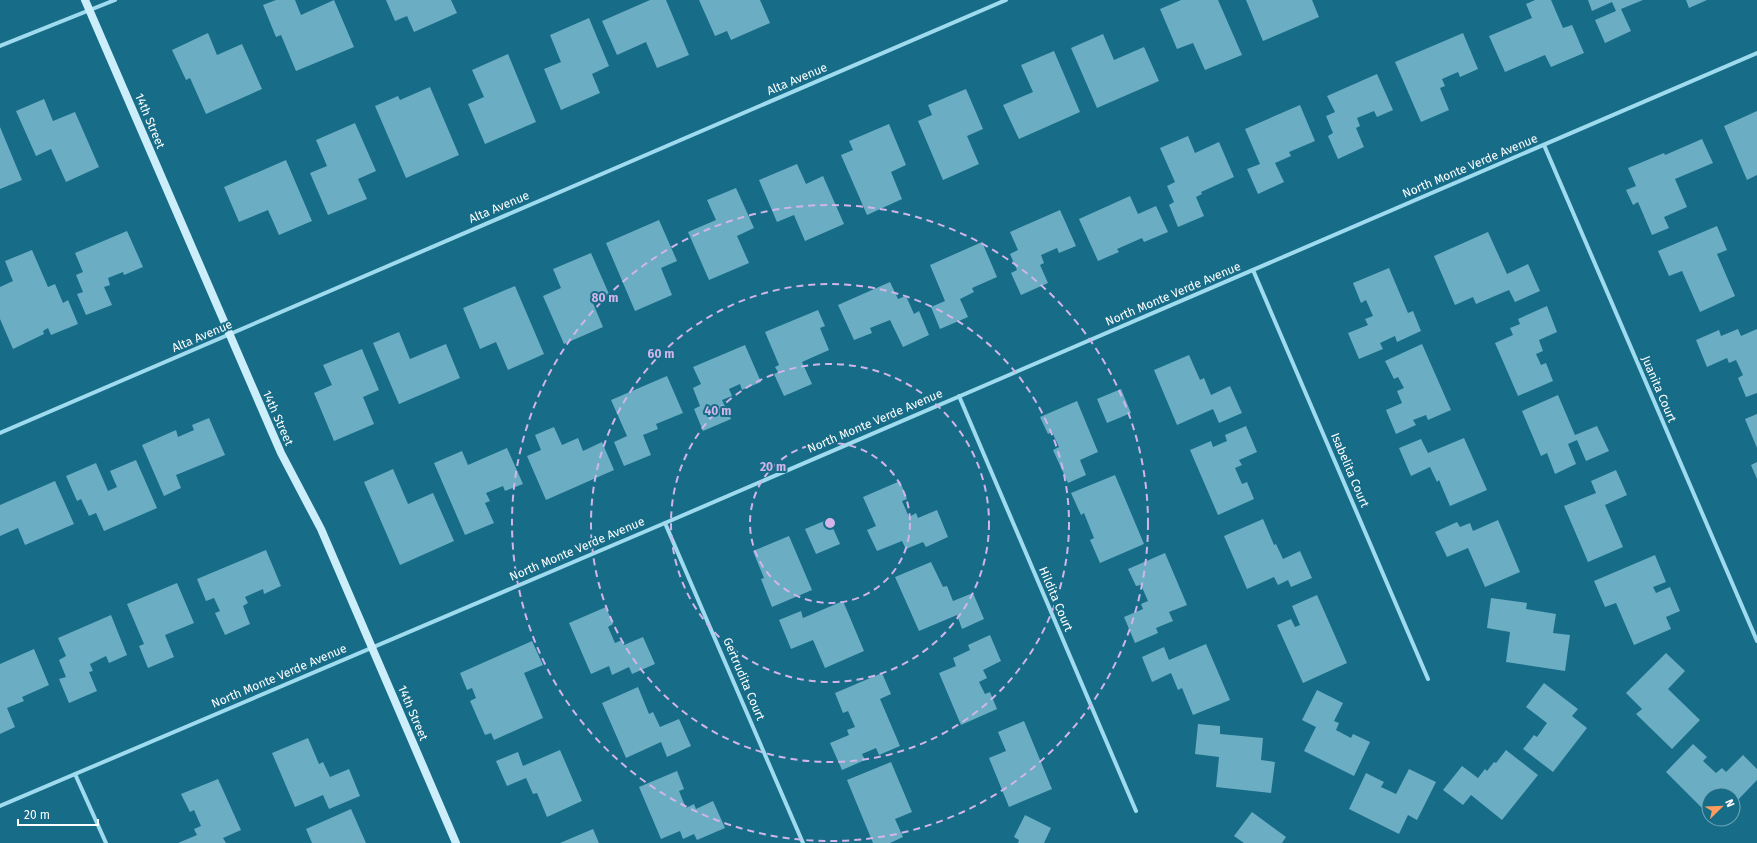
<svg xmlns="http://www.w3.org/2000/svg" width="1757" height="843" viewBox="0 0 1757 843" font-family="'Fira Sans',sans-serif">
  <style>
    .building { fill: #6baec3 }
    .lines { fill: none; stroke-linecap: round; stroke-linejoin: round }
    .street { stroke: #9fdbee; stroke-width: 4 }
    .secondary { stroke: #cceefa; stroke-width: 8 }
    .ring { fill: none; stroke: #d1b5e9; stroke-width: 2; stroke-dasharray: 7 5 }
    .labels { text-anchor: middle; stroke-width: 4; stroke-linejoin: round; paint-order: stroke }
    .street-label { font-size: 12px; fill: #fff; stroke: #176c88 }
    .centre { fill: #d1b5e9; stroke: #176c88; stroke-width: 2 }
    .ring-label { font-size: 12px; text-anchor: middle; font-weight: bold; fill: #d1b5e9; stroke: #176c88; stroke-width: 4; stroke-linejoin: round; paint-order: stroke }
  </style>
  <rect width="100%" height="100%" fill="#176c88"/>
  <g class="building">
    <polygon points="276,0 295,0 301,15 334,0 354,47 296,71 281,35 276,37 263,5"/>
    <polygon points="386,0 451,0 457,13 414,32 407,16 395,21"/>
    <polygon points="650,0 666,0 689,55 657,68 646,42 617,55 602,21"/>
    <polygon points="699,0 760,0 770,23 731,40 727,31 715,36"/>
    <polygon points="1181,0 1218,0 1242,55 1205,70 1193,43 1177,49 1160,9"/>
    <polygon points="1246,0 1312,0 1319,17 1263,41"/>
    <polygon points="1535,0 1551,0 1563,28 1572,25 1584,53 1551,67 1545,55 1505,72 1489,36 1532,18 1526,4"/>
    <polygon points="1588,0 1643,0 1621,9 1631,31 1605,43 1595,20 1616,11 1612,2 1592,11"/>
    <polygon points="1686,0 1707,0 1689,8"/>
    <polygon points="589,18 609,66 592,74 600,93 561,110 544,69 561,62 550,35"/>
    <polygon points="208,33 217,55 242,44 262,89 206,114 190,78 186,80 172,50"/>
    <polygon points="1463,33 1478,69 1460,77 1458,72 1442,79 1445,86 1440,88 1449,110 1421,122 1395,62"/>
    <polygon points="1103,34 1114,60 1144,47 1159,81 1097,108 1071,48"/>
    <polygon points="1054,51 1080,112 1019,139 1003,105 1033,92 1021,65"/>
    <polygon points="508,54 536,122 485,144 468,104 484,97 472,70"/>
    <polygon points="1377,74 1393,110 1377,117 1374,111 1357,118 1360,126 1356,128 1364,147 1338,159 1328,136 1333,133 1326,116 1335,112 1327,96"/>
    <polygon points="430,87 459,155 406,178 375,106 398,96 400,100"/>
    <polygon points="966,89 983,129 967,136 979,164 943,180 918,121 932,115 928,105"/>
    <polygon points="44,99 53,121 75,112 99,167 66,182 51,149 36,156 16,111"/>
    <polygon points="1300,105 1315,141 1289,152 1291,156 1275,163 1284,182 1258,194 1247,169 1260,164 1245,129"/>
    <polygon points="1757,111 1757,175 1747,180 1724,126"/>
    <polygon points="355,123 376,171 358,179 367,199 328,215 310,173 327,166 316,140"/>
    <polygon points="889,124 906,165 891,172 902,199 867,215 841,155 853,150 849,141"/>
    <polygon points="0,127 22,180 0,189"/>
    <polygon points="1188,136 1195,153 1219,142 1234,177 1201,192 1202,194 1196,197 1204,216 1178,227 1169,205 1174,202 1167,186 1175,182 1160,148"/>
    <polygon points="1702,139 1713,163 1675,179 1687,207 1664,217 1669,228 1652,235 1638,202 1633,205 1626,190 1636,186 1628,168 1664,153 1665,155"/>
    <polygon points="286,160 312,221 279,235 268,210 239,222 224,187"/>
    <polygon points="797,164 806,184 823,176 844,224 805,241 794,215 777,222 759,180"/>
    <polygon points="736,188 754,228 737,236 749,263 709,280 688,232 716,220 707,200"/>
    <polygon points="1130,196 1138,214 1156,206 1168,232 1144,242 1142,238 1117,249 1119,252 1098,261 1079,219"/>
    <polygon points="1060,210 1076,246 1059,253 1057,248 1041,255 1044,263 1040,265 1048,283 1021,295 1011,273 1017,270 1010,254 1018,250 1010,232"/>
    <polygon points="659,220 677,261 661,268 672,295 635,311 606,243"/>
    <polygon points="1717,226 1727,250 1717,254 1735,296 1700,312 1682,271 1669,276 1658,251"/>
    <polygon points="127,231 143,267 124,275 123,272 108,278 110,285 104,287 112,305 86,315 77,294 83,292 76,275 83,272 75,253"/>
    <polygon points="1488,232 1507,274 1528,264 1540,291 1515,302 1509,290 1476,304 1473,297 1455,305 1434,256"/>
    <polygon points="982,242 997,277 972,288 974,292 960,299 968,317 940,329 931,307 945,301 930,265"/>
    <polygon points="32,250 48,287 55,284 63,303 68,300 78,324 51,335 48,328 43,331 44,334 13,349 0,319 0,287 13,281 5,261"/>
    <polygon points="591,253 609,294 592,301 603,327 564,344 543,296 561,288 553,269"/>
    <polygon points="1389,268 1408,313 1413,311 1421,331 1397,342 1395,336 1380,343 1383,349 1359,359 1348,333 1368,325 1365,319 1373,316 1366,300 1361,303 1353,283"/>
    <polygon points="890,282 898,299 906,296 914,314 919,311 929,335 903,347 890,320 870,328 872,333 854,340 838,305"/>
    <polygon points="515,286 544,354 508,370 496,342 480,349 463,308"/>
    <polygon points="1547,306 1557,332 1539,340 1543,351 1536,354 1541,365 1546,363 1553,381 1518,396 1495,343 1513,335 1510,328 1520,324 1518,319"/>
    <polygon points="818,310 825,326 820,328 829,350 802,362 812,384 784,396 774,374 778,372 775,367 779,365 765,332"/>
    <polygon points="1738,329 1741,336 1757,329 1757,393 1746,397 1738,378 1743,375 1736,360 1729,363 1727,358 1707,367 1696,340 1719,330 1721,336"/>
    <polygon points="399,332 410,359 446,344 460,378 399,404 373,343"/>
    <polygon points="1422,344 1451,410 1428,420 1426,415 1413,420 1416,425 1396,434 1386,410 1402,403 1397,391 1404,388 1398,377 1394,379 1385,361"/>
    <polygon points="745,345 761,382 742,390 740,384 729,389 732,396 722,400 731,419 703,431 694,409 700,406 693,388 701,384 693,367"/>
    <polygon points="362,349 379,390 363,397 374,424 334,441 314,393 332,385 323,365"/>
    <polygon points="1189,355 1200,380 1204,378 1211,395 1230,386 1242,413 1219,423 1213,409 1177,425 1154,370"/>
    <polygon points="667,376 683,413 656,424 658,429 643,435 651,455 624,466 614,442 627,436 611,400"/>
    <polygon points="1121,389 1131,413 1107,423 1097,399"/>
    <polygon points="1558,395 1575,435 1597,426 1609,451 1586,461 1577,440 1568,444 1576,464 1555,474 1547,453 1541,456 1522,411"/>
    <polygon points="1077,401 1098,452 1080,460 1086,475 1068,483 1053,450 1059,447 1052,432 1048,434 1040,417"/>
    <polygon points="1757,414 1757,448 1745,419"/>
    <polygon points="209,418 225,455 176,475 181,488 164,496 142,445 176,430 178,437 194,430 192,425"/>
    <polygon points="1246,426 1257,452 1239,460 1242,465 1235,468 1242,484 1247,482 1254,499 1218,515 1190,450 1211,441 1213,447 1227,441 1225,435"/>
    <polygon points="554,427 562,445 578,438 583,451 602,442 614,470 546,500 527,456 541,450 535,435"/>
    <polygon points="1464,438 1487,490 1450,506 1439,480 1437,482 1430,467 1411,476 1399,448 1421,439 1428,453"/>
    <polygon points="507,448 523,484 505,491 503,486 486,493 490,501 485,503 494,523 465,535 434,463 462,451 468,465"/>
    <polygon points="136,460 157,508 104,531 96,513 89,516 81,499 77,501 66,476 96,463 108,491 117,487 110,471"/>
    <polygon points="1757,462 1757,479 1751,465"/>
    <polygon points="393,469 408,504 433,493 454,541 400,565 364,482"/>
    <polygon points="1616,470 1627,495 1605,505 1623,547 1588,562 1564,506 1596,493 1591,481"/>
    <polygon points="1115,475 1144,544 1100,563 1090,540 1094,538 1084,513 1081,515 1071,493"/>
    <polygon points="55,481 74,524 25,545 18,528 0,536 0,505"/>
    <polygon points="900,481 907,499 902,501 909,517 916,513 918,518 937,510 948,537 926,547 923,542 906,549 902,541 877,551 867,530 876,526 863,497"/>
    <polygon points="829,519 840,544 816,554 805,529"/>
    <polygon points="1263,519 1274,545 1276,544 1283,559 1300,551 1312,578 1291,587 1288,580 1278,585 1274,577 1247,589 1224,536"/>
    <polygon points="1498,520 1520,572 1485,587 1468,548 1447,557 1435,532 1457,522 1460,527 1470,523 1473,531"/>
    <polygon points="789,536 812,590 772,607 761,579 764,578 753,551"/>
    <polygon points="266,550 281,586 264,594 263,589 245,597 248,603 243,606 250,624 225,635 215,613 220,611 214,598 206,601 197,579"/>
    <polygon points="1165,553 1187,605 1169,612 1173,621 1156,628 1158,633 1135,643 1124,617 1143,609 1141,604 1148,601 1141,585 1136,586 1128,569"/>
    <polygon points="1655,555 1666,582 1653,587 1656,593 1670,587 1680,611 1666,617 1671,629 1634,645 1616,603 1605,607 1594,581"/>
    <polygon points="931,562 943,587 947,586 953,601 973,593 984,619 962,629 957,615 919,631 895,577"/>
    <polygon points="177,583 194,623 165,635 174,657 148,668 139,646 144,644 127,604"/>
    <polygon points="1317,595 1347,663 1303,683 1277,625 1291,619 1295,627 1300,625 1292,606"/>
    <polygon points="1491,598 1527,603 1526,609 1556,614 1553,633 1570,635 1565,671 1506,662 1510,632 1487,628"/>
    <polygon points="843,601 864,651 825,668 813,640 791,649 779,620 801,611 803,618"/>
    <polygon points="606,607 613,624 608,627 615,643 622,640 624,645 643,637 655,664 632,674 629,667 612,675 609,666 591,674 569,623"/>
    <polygon points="111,615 127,655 109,663 106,656 90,664 93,671 89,672 97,691 69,703 59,679 66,677 59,660 66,656 58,638"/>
    <polygon points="990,635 1001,661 983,670 987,678 979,682 985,694 990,692 997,709 961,725 939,673 956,666 953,658 970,650 968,645"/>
    <polygon points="532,641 543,665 524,673 543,718 494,740 491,733 485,735 470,701 476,698 472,688 467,690 460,673"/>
    <polygon points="1206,644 1230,700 1193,715 1182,688 1178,690 1171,673 1152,682 1142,657 1164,647 1169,660"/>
    <polygon points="34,649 49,685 22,697 24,701 7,708 15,727 0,734 0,664"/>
    <polygon points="1666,653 1685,671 1668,689 1700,720 1672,749 1636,714 1642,709 1626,693"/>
    <polygon points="882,673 891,694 880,699 900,746 879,755 876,748 862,754 865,760 842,770 830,743 849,735 847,730 855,727 848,711 843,713 835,693"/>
    <polygon points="1544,683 1578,709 1572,716 1587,728 1553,772 1523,749 1534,735 1537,737 1547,723 1526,707"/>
    <polygon points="638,687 649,714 653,712 660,727 679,719 691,746 667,757 661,742 626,758 602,703"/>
    <polygon points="1317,690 1343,703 1334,721 1339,723 1336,730 1351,738 1353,734 1370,742 1354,776 1304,751 1316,727 1302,720"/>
    <polygon points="1024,721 1052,789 1009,807 989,758 1006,751 998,732"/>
    <polygon points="1198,724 1220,726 1220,734 1263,738 1261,760 1275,762 1271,793 1216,787 1219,757 1195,754"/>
    <polygon points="308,738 319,764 323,762 330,777 349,769 360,796 329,809 323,795 295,807 272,753"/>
    <polygon points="1693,744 1707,757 1703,761 1716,773 1722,768 1726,772 1743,755 1757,769 1757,780 1735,803 1733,801 1733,795 1727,795 1725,793 1723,795 1709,795 1709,810 1706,812 1666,772"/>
    <polygon points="560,750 582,801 547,817 537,793 533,794 526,778 507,786 496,761 518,752 523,766"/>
    <polygon points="1506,750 1538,775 1502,820 1471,795 1463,805 1443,790 1462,766 1478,778 1485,769 1487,771 1494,762 1496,763"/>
    <polygon points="891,762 912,812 895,819 903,837 890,843 873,843 847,780"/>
    <polygon points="1409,769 1436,782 1417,820 1408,815 1399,834 1349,809 1366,773 1384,782 1381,787 1396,794"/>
    <polygon points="677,771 684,789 679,791 686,808 694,804 696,809 713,801 725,828 697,840 694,834 683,839 680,831 661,839 639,787"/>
    <polygon points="218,779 241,830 223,838 226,843 178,843 197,835 194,829 201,826 194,810 190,812 181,794"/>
    <polygon points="351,809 366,843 312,843 306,829"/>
    <polygon points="1252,812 1286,837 1282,843 1244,843 1234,836"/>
    <polygon points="1025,815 1051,828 1044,843 1018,843 1019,840 1014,837"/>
    <polygon points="593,829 599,843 560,843"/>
  </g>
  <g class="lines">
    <g class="street">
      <polyline points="0,46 115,0"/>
      <polyline points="1544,145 1757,641"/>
      <polyline points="1253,270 1428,679"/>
      <polyline points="959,396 1136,811"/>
      <polyline points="0,433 1006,0"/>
      <polyline points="665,523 803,843"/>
      <polyline points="75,774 106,843"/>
      <polyline points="0,806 665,523 1757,53"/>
    </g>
    <polyline class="secondary" points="85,0 281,453 321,529 456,843"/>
  </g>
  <g class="ring">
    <circle cx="830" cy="523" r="80"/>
    <circle cx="830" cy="523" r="159"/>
    <circle cx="830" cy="523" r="239"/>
    <circle cx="830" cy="523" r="318"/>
  </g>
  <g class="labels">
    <g class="street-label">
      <text transform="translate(797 79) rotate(-23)" y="4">Alta Avenue</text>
      <text transform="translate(150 121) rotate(67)" y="4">14th Street</text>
      <text transform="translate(1470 166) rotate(-23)" y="4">North Monte Verde Avenue</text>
      <text transform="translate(499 207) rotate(-23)" y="4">Alta Avenue</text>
      <text transform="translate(1173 294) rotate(-23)" y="4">North Monte Verde Avenue</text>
      <text transform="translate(202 336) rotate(-23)" y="4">Alta Avenue</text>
      <text transform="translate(1659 389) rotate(67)" y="4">Juanita Court</text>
      <text transform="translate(278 418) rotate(66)" y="4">14th Street</text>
      <text transform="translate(875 421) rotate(-23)" y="4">North Monte Verde Avenue</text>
      <text transform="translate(1350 470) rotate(67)" y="4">Isabelita Court</text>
      <text transform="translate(577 549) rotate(-23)" y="4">North Monte Verde Avenue</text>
      <text transform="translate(1056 599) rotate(67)" y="4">Hildita Court</text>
      <text transform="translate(279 676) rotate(-23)" y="4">North Monte Verde Avenue</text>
      <text transform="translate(744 679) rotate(67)" y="4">Gertrudita Court</text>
      <text transform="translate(413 713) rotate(67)" y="4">14th Street</text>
    </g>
  </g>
  <circle cx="830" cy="523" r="6" class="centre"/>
  <g class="ring-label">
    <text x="605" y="302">80 m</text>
    <text x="661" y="358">60 m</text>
    <text x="718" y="415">40 m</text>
    <text x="773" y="471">20 m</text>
  </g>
  <g transform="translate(1721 807) rotate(67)"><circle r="19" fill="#176c88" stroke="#74a7b8"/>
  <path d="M0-3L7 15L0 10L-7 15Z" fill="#ff9c5b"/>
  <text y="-6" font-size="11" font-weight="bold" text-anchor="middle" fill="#ffffff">N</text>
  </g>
  <path d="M18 819v6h80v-6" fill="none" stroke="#ffffff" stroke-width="2"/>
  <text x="24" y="819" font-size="12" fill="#ffffff" stroke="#176c88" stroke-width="3" paint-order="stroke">20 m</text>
</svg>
